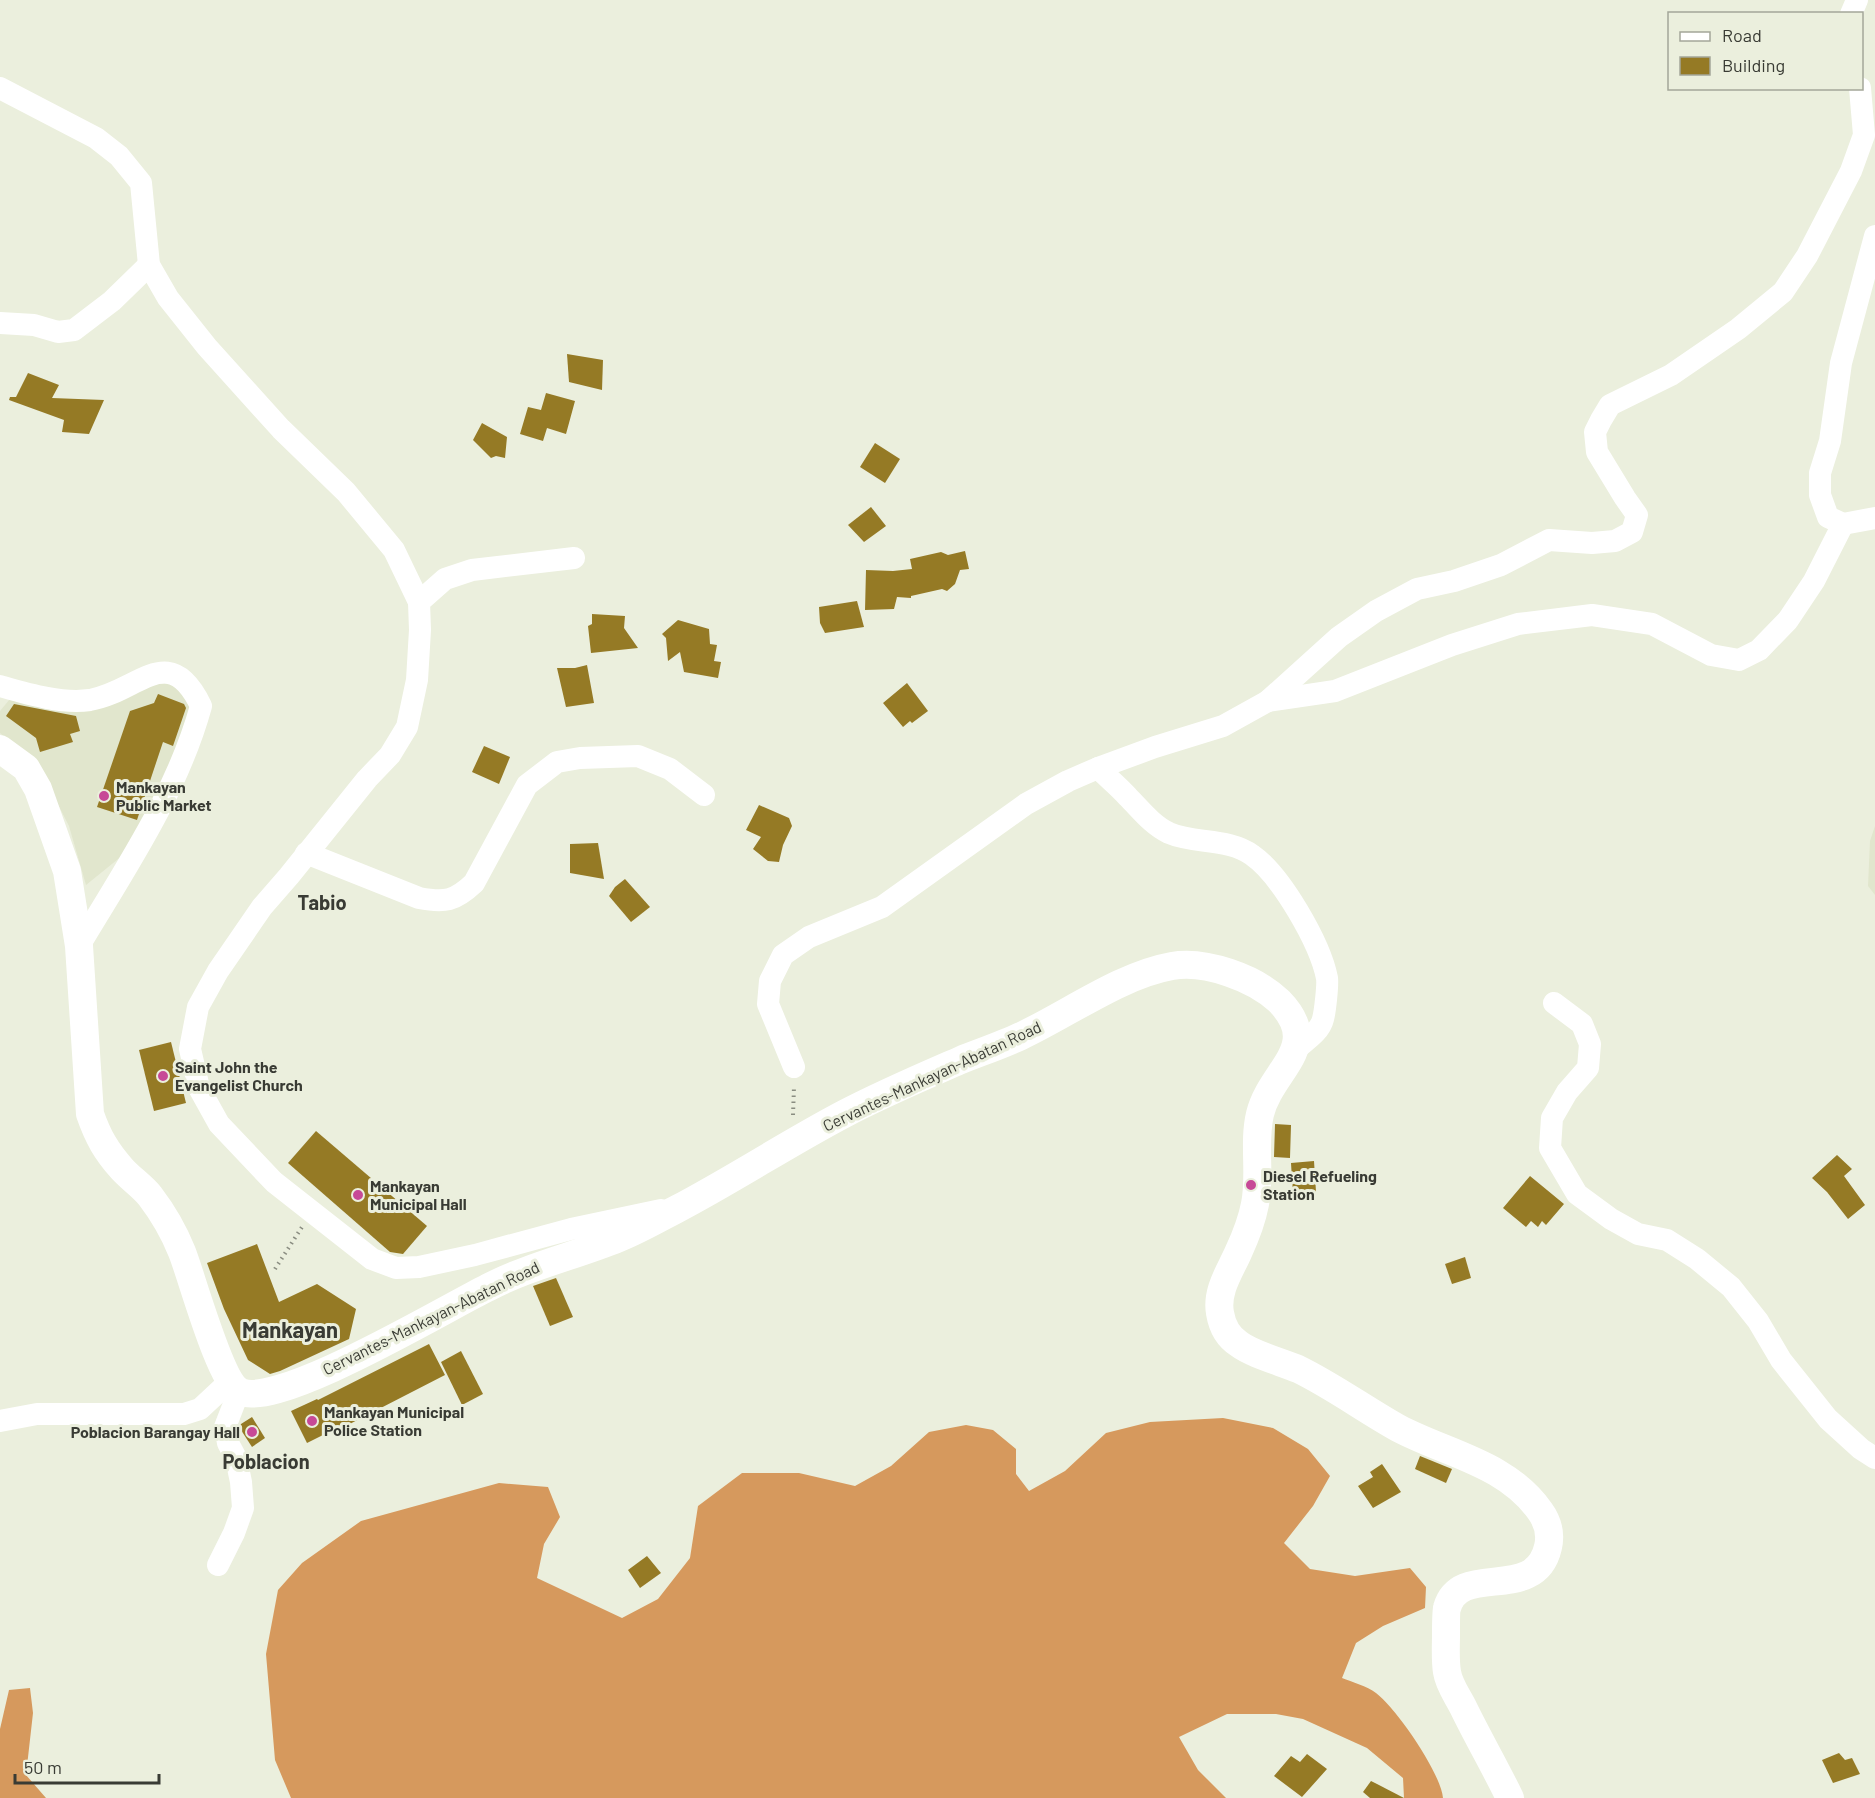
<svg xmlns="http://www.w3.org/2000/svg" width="1875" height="1798" viewBox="0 0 1875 1798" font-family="Barlow,sans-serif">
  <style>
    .built { fill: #e1e6cd }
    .forest { fill: #d6995d }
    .building { fill: #957a25 }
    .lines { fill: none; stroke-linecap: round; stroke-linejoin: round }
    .path { stroke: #8a8d81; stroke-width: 4; stroke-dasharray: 1.5 4.5; stroke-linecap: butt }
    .minor { stroke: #fff; stroke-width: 22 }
    .major { stroke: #fff; stroke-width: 28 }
    .poi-dot { fill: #c74997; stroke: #ebefdd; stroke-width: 2 }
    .labels { text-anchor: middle; stroke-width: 6; stroke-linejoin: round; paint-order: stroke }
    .poi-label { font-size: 16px; font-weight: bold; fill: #393b34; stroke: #ebefdd; text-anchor: start }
    .street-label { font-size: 16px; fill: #393b34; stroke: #ebefdd }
    .quarter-label { font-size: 20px; font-weight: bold; fill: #393b34; stroke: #ebefdd }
    .district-label { font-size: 22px; font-weight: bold; fill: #393b34; stroke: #ebefdd }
  </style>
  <rect width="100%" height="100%" fill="#ebefdd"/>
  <g class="built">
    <polygon points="153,684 181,684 192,700 187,736 123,855 86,885 69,826 39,767 0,733 0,711 15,693 72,706"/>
    <polygon points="1875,826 1875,895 1868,886 1870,841"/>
  </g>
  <g class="forest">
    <path d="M1223 1418 1273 1428 1308 1449 1330 1476 1313 1506 1284 1543 1310 1569 1355 1576 1410 1568 1426 1587 1425 1608 1383 1626 1356 1643 1342 1678C1352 1682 1367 1686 1376 1693 1396 1708 1441 1773 1443 1798H1404L1403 1778 1367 1748 1303 1719 1276 1714H1227L1179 1737 1198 1770 1226 1798H291L275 1760 266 1654 278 1590 302 1563 361 1521 499 1483 548 1487 560 1517 544 1544 537 1578 622 1618 658 1599 690 1558 698 1506 742 1473H799L855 1486 891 1466 929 1432 966 1425 993 1430 1016 1449V1474L1029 1491 1065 1471 1106 1433 1150 1422Z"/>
    <polygon points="30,1688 33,1713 26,1775 46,1798 0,1798 0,1729 9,1690"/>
  </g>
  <g class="building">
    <polygon points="567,354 603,360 602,390 569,382"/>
    <polygon points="28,373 59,385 52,398 104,400 89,434 62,432 64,420 9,400 10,397 16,397"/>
    <polygon points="546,393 575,401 566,434 547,428 543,441 520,434 528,407 541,410"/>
    <polygon points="482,423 507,437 505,458 496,456 491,458 473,440"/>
    <polygon points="875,443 900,459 885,483 860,467"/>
    <polygon points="871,507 886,526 864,542 848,525"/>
    <polygon points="965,551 969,569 960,570 955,584 947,591 942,589 911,596 911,598 897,597 894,609 865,610 866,570 893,571 912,569 910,559 941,552 948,555"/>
    <polygon points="857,601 864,627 825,633 820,623 819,607"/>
    <polygon points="592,614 625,616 624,628 638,648 591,653 588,626 592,624"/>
    <polygon points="678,620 709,629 710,644 717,645 714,661 721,662 718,678 684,672 680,652 668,661 666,638 662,634"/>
    <polygon points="587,665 594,703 566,707 557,668 575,668"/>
    <polygon points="907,683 928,711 912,723 910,721 903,727 883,703"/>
    <polygon points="158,694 184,704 186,708 173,746 163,742 137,820 97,807 130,711 154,703"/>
    <polygon points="14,704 76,716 80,731 70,734 73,742 40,752 36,738 6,716"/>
    <polygon points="484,746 510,757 499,784 472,772"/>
    <polygon points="759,805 789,818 792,826 783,845 779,862 768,861 753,849 761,837 746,830"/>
    <polygon points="598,843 604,879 570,873 570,844"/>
    <polygon points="625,879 650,907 631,922 609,896 615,887"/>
    <polygon points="171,1042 186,1103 154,1111 139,1050"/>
    <polygon points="1275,1124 1291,1125 1290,1158 1274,1157"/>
    <polygon points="316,1131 427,1226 403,1254 390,1252 288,1163"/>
    <polygon points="1837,1155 1852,1169 1844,1176 1865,1205 1848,1219 1827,1192 1812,1178"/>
    <polygon points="1314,1161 1316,1192 1293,1194 1291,1163"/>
    <polygon points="1530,1176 1564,1204 1546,1225 1542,1221 1538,1227 1531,1221 1526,1227 1503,1208"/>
    <polygon points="257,1244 279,1302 317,1284 356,1309 349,1339 280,1371 270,1374 248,1360 224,1309 207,1263"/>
    <polygon points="1465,1257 1471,1278 1452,1284 1445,1264"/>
    <polygon points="556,1278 573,1317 550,1326 533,1286"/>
    <polygon points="429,1344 445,1375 338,1430 337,1428 307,1443 291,1411 317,1399 318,1400"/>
    <polygon points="461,1351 483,1394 462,1405 441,1362"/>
    <polygon points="252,1417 265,1438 252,1447 239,1427 241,1424"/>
    <polygon points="1420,1456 1452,1469 1446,1483 1415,1469"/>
    <polygon points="1382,1464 1401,1492 1373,1508 1358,1486 1373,1477 1370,1472"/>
    <polygon points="647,1556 661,1573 640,1588 628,1570"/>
    <polygon points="1839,1753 1845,1760 1852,1758 1860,1774 1833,1783 1822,1760"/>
    <polygon points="1307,1754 1327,1769 1302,1797 1274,1776 1291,1756 1300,1762"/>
    <polygon points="1371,1781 1377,1784 1404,1798 1370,1798 1363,1792"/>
  </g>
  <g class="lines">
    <g class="path">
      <polyline points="793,1115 794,1087"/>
      <polyline points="275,1269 302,1227"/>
    </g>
    <g class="minor">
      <polyline points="1851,14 1857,0"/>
      <polyline points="0,88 96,138 119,156 141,183 149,265 168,298 207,347 281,429 346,492 394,550 419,602"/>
      <polyline points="1875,236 1841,363 1830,441 1820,473 1820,495 1828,517 1843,524 1875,518"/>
      <polyline points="0,323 34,325 58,332 74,330 112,301 149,265"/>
      <polyline points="574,558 472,570 445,579 419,602 420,630 417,680 407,727 390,755 367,779 289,876 262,907 218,971 198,1007 190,1049 199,1088 219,1124 274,1182 372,1259 396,1268 419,1267 475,1255 571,1229 661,1210"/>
      <path d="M0 686C28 694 61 704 90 700 138 692 169 639 201 706 177 793 125 869 79 946"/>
      <polyline points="1268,701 1335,691 1452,645 1518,624 1592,615 1652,624 1711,655 1739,660 1759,650 1788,620 1814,581 1843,524"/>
      <polyline points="1098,768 1155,747 1223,726 1268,701 1339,637 1376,611 1417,589 1454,581 1501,565 1549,540 1592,543 1615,541 1632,532 1637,515 1625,498 1597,452 1595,432 1601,420 1610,405 1671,375 1738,329 1783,292 1807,256 1851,171 1864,135 1860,88"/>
      <path d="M306 853 419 898C445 903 455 901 474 883L527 785 557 762 580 758 638 756 670 769 704 795"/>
      <polyline points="1554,1003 1582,1024 1590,1044 1588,1068 1567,1092 1552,1118 1550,1148 1577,1194 1611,1219 1638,1234 1667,1240 1697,1259 1731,1287 1758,1321 1781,1360 1828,1419 1861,1449 1875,1458"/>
      <path d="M794 1067 768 1004 770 981 783 955 809 937 882 907 1026 804 1068 781 1098 768C1108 778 1118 786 1128 797 1140 809 1152 825 1169 833 1194 844 1229 838 1252 855 1281 875 1320 943 1327 978 1328 985 1325 1012 1323 1019 1320 1032 1305 1041 1296 1049"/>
      <polyline points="0,1421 37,1414 184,1414 200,1409 230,1381"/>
      <polyline points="218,1565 234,1533 243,1508 241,1482 236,1458 228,1443 225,1427 239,1391"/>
    </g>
    <path class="major" d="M0 749 26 768 38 789 67 871 79 946 90 1114C98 1137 106 1151 122 1169 131 1179 142 1186 150 1196 163 1213 174 1232 182 1252 192 1277 220 1383 241 1392 280 1408 446 1308 487 1288 529 1266 575 1256 619 1238 639 1230 658 1219 677 1209 734 1179 787 1144 844 1114 882 1094 922 1077 961 1060 981 1052 1002 1045 1021 1036 1068 1014 1121 975 1172 966 1205 960 1255 978 1279 1001 1324 1047 1271 1069 1260 1114 1253 1143 1261 1175 1255 1204 1252 1220 1245 1238 1238 1253 1230 1271 1216 1291 1220 1313 1222 1325 1228 1337 1239 1344 1252 1354 1281 1362 1298 1369 1333 1386 1364 1409 1398 1428 1447 1454 1506 1463 1540 1511 1548 1522 1551 1534 1548 1547 1535 1604 1460 1561 1447 1608 1446 1611 1446 1630 1446 1634 1446 1646 1445 1660 1447 1672 1449 1685 1457 1695 1463 1707 1478 1738 1495 1767 1510 1798"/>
  </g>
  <g class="poi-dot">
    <circle cx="104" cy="796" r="6"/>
    <circle cx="163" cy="1076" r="6"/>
    <circle cx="1251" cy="1185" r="6"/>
    <circle cx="358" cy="1195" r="6"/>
    <circle cx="312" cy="1421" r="6"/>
    <circle cx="252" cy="1432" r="6"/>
  </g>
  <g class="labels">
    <g class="poi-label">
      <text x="116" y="793">Mankayan<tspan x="116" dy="18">Public Market</tspan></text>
      <text x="175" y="1073">Saint John the<tspan x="175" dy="18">Evangelist Church</tspan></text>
      <text x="1263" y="1182">Diesel Refueling<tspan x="1263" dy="18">Station</tspan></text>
      <text x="370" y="1192">Mankayan<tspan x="370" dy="18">Municipal Hall</tspan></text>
      <text x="324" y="1418">Mankayan Municipal<tspan x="324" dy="18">Police Station</tspan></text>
      <text x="240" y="1438" text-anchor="end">Poblacion Barangay Hall</text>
    </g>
    <g class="street-label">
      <text transform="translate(932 1076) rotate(-25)" y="6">Cervantes-Mankayan-Abatan Road</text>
      <text transform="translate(431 1318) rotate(-26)" y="6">Cervantes-Mankayan-Abatan Road</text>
    </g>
    <g class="quarter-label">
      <text x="322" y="910">Tabio</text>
      <text x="266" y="1469">Poblacion</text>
    </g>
    <g class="district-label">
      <text x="290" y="1338">Mankayan</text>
    </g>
  </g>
  <rect x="1668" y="12" width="195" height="78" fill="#ebefdd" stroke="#a4a799" stroke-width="1.5"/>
  <rect x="1680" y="32" width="30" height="9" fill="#ffffff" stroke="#a4a799" stroke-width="1.5"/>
  <text x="1722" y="42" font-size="18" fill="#393b34">Road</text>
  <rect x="1680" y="57" width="30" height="18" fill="#957a25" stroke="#a4a799" stroke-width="1.5"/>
  <text x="1722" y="72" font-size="18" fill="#393b34">Building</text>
  <path d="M15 1774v9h144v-9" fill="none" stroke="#393b34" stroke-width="3"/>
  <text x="24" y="1774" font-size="18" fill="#393b34" stroke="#ebefdd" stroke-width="4.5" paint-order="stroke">50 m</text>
</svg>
